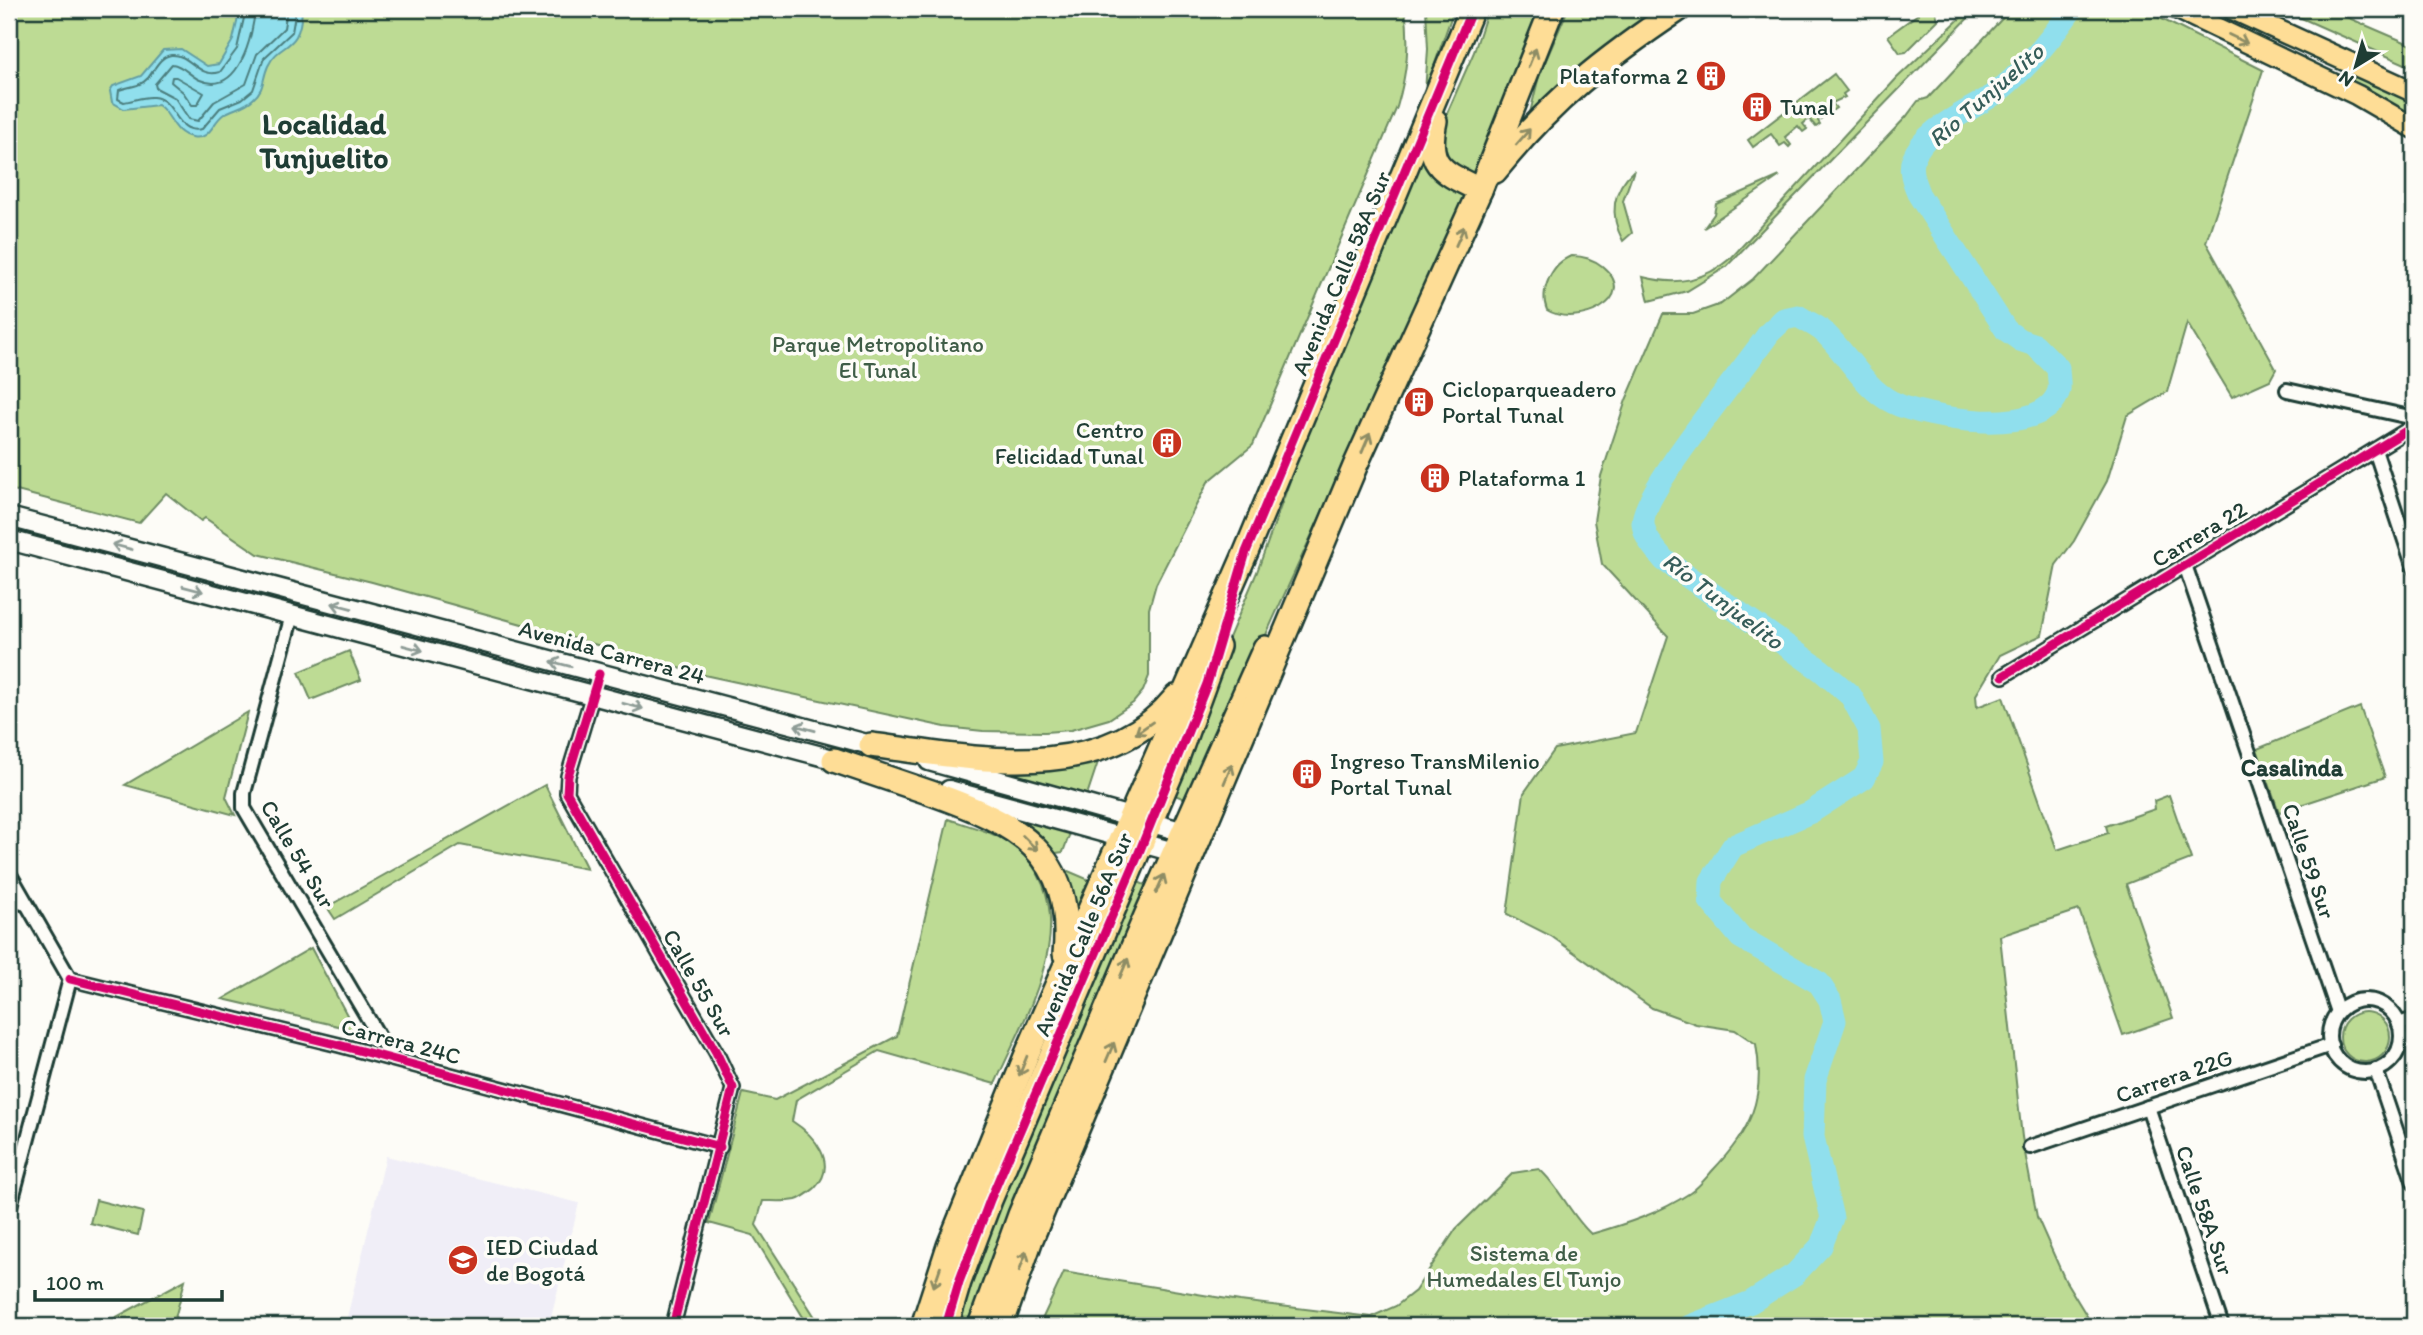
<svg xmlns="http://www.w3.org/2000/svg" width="2423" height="1335" viewBox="0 0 2423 1335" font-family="Itim,sans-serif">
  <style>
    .built { fill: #f0eef7 }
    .green { fill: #bddb94; stroke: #6e8c64; stroke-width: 2 }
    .water { fill: #90dfed; stroke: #639ea3; stroke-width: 2 }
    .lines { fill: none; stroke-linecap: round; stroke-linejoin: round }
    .shore { stroke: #4c7e7e; stroke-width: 2 }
    .river { stroke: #90dfed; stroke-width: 23 }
    .street-casing { stroke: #1f3d34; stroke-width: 18 }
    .secondary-casing { stroke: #1f3d34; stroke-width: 23 }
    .primary-casing { stroke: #1f3d34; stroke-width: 24 }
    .highway-casing { stroke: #1f3d34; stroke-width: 28 }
    .street { stroke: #fdfcf7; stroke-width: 12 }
    .secondary { stroke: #fdfcf7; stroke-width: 18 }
    .primary { stroke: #fedd96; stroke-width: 19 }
    .highway { stroke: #fedd96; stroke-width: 23 }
    .cycleway-casing { stroke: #fdfcf7; stroke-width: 13 }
    .cycleway { stroke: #d6006c; stroke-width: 9 }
    .oneway { stroke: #8e8d65 }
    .oneway2 { stroke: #8e9c96 }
    .labels { text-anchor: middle; stroke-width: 7; stroke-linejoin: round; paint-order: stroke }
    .poi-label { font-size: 23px; fill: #1f3d34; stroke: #fdfcf7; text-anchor: start }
    .street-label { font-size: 23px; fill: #1f3d34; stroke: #fdfcf7 }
    .park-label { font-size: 23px; fill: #3f5d47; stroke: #fdfcf7 }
    .water-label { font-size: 24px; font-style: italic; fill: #365d59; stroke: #fdfcf7 }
    .neighbourhood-label { font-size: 24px; font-weight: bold; fill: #1f3d34; stroke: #fdfcf7 }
    .district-label { font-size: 30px; font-weight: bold; fill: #1f3d34; stroke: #fdfcf7 }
  </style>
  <rect width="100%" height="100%" fill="#fdfcf7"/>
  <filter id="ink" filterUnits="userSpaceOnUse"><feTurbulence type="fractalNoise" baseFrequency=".0143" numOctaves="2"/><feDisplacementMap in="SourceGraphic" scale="14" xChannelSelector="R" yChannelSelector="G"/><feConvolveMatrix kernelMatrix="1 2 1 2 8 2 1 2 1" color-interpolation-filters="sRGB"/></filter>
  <g filter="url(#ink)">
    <polygon class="built" points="386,1156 579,1203 549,1326 345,1326"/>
    <g class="green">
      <path d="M9 9H1405C1410 44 1407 73 1397 107L1253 445 1208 482 1156 584 1149 609V676L1143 691 1133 703 1109 719 1071 730 1045 732 983 731 945 727 704 675 372 582 258 554 205 518 201 521 166 493 139 523 9 489Z"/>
      <polygon points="1426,9 1454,9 1425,92 1428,49"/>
      <polygon points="1488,9 1542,9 1474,180 1449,168 1437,136 1474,52"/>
      <polygon points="1568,9 1667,9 1529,117 1539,76"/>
      <polygon points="1914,9 1935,9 1938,20 1906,52 1900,53 1888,36 1918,14"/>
      <path d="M1970 9H1977L1726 267 1687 291 1649 301 1643 277C1678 286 1704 281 1732 257L1897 78Z"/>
      <path d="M2011 9H2142L2263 70 2206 242 2276 369 2270 380 2232 397 2187 323 2167 392 2127 416 2107 481 2074 541 2056 565 2042 635 2000 655 1976 695 1977 707 2003 697 2057 850 2108 833 2106 826 2155 809 2154 801 2169 795 2191 859 2126 884 2173 1018 2123 1035 2079 910 2000 936 2022 1137 2037 1217 2065 1280 2093 1326H1039L1064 1272 1240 1301 1371 1317 1396 1306 1415 1291 1456 1229 1513 1173 1539 1169C1560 1187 1570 1215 1591 1234 1626 1224 1660 1213 1690 1193 1699 1187 1706 1178 1713 1170 1750 1131 1766 1099 1756 1044L1735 1030 1696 1024 1652 1008 1551 936 1507 914 1524 793 1555 749 1636 733 1668 636 1602 564 1594 521 1601 476 1626 400 1663 314H1693L1721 304 1753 279 1906 117 1918 101 1928 98Z"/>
      <polygon points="2281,9 2328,9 2414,46 2414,68"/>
      <polygon points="1834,74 1847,91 1843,94 1845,97 1832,103 1836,108 1829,113 1825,108 1821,112 1824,116 1818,121 1820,124 1816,127 1809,119 1803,124 1807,129 1803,132 1798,126 1785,137 1791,145 1789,147 1785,143 1780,146 1771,134 1753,147 1748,140"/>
      <polygon points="2355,75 2414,103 2414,118 2352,82"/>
      <polygon points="1424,155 1469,191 1232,709 1187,800 1170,793 1217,666 1257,572 1338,348"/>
      <path d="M1634 170 1623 201 1632 233 1623 241C1609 215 1612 190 1634 170Z"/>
      <polygon points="1780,176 1704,228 1714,214 1716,204"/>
      <path d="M1572 256C1584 256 1593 259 1602 266 1643 299 1576 329 1547 310 1539 291 1552 262 1572 256Z"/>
      <polygon points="349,651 361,680 311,700 299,672"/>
      <polygon points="2360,707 2385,777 2279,812 2257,749"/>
      <polygon points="248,712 226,797 235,815 125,785"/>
      <polygon points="1099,759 1087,795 964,763"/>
      <polygon points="545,785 587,869 460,845 335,919 327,907"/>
      <polygon points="999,812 1070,833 1063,852 1049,854"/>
      <path d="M948 819C972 827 1003 834 1021 852 1087 918 1025 1015 995 1084L879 1051 796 1100 792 1121C814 1135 839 1163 815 1188 810 1192 803 1198 796 1200 786 1202 774 1201 763 1201L756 1225 815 1317 855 1326 808 1325 753 1235 709 1223 743 1093 775 1100 897 1036Z"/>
      <polygon points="1068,871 1094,882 1073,933 1061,875"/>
      <polygon points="1134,880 1147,886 976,1326 954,1326 966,1283"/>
      <polygon points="311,948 355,1030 223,999"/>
      <circle cx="2365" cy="1037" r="25"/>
      <polygon points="96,1200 143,1212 138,1235 90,1223"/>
      <polygon points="185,1280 173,1326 100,1326"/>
    </g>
    <path class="water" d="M240 9H302C300 54 280 40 268 66 262 79 265 89 253 99 245 107 234 108 224 114 212 122 211 141 192 137 172 133 172 114 158 105L124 109 112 102 110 91 113 86 141 76 163 50 181 49 207 66 219 64 233 40Z"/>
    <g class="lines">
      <g class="shore">
        <path d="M246 9 237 49 220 72C198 79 190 53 171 55 159 57 155 69 148 78 140 87 130 86 119 90L118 99 124 102C133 101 143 96 153 97 177 99 174 135 202 129L220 108 242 99 253 90 264 58 292 32 296 9"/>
        <path d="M255 9C253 35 239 97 200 80 190 76 183 65 172 64L155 84 156 88 175 98 189 119 198 121 214 102 246 84 257 54 284 28 287 9"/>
        <polygon points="176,77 204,93 197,105 192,105 183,92 171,82 172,77"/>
      </g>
      <path class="river" d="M1690 1326 1751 1302 1795 1274 1821 1246 1832 1218 1813 1137 1815 1080 1835 1021 1830 1000 1819 983 1740 937 1710 901 1711 881 1733 846 1811 812 1864 778 1872 762 1869 729 1851 696 1821 670 1664 560C1655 549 1644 538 1643 523 1641 492 1747 366 1769 333L1784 319 1798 316C1807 322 1818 326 1825 333 1847 354 1865 389 1892 402 1925 419 2046 440 2059 390 2060 384 2058 374 2058 368L2035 345 2020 340 2006 330 1919 195C1915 185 1908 171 1913 159 1926 126 1970 112 1996 93 2026 70 2051 39 2072 9"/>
      <g class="street-casing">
        <g id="street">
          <polyline points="2287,390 2414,418"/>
          <polyline points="2375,450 2414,568"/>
          <polyline points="2185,565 2338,1012"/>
          <polyline points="292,615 244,793 244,808 392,1059"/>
          <polyline points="599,674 568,776 567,793 716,1052 733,1088 673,1326"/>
          <polyline points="2003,676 2414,426"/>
          <polyline points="9,873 70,979 9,1210"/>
          <polyline points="9,899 26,904"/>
          <polyline points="70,979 339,1045 720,1147"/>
          <circle cx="2365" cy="1036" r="36"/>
          <polyline points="2399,1024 2414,1019"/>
          <polyline points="2376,1070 2414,1183"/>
          <polyline points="2148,1107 2222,1326"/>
          <polyline points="2030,1147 2331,1045"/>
        </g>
      </g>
      <g class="secondary-casing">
        <g id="secondary">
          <polyline points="9,517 882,748"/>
          <polyline points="9,540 844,762"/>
          <polyline points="929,761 1195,835"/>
          <polyline points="949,790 1185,855"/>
        </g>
      </g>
      <g class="primary-casing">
        <g id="primary">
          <polyline points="2177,9 2357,95 2414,128"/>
          <polyline points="2232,9 2414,92"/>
        </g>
      </g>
      <g class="highway-casing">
        <g id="highway">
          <path d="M1435 121C1425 167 1443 172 1480 190"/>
          <path d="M1495 171C1553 99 1603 60 1679 9"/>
          <path d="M871 745C971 758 1103 787 1176 697"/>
          <path d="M834 760C866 771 899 782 931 793 1015 823 1075 852 1065 954"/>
          <polyline points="923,1326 949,1246 1027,1054 1246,552 1472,9"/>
          <polyline points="946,1326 959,1282 990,1200 1173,769 1218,646"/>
          <polyline points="980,1326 1020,1215 1146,916 1265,648"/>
          <polyline points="1001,1326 1031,1239 1356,464 1480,190 1552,9"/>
        </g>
      </g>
      <use href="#street" class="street"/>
      <use href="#secondary" class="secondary"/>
      <use href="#primary" class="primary"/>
      <use href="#highway" class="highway"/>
      <g class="cycleway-casing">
        <g id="cycleway">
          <polyline points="599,674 568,776 567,793 716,1052 733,1088 673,1326"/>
          <polyline points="2003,676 2414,426"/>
          <polyline points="70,979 339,1045 720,1147"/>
          <polyline points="946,1326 959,1282 990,1200 1136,860 1207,684 1246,552 1472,9"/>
        </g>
      </g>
      <use href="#cycleway" class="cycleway"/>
    </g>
    <defs><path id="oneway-shaft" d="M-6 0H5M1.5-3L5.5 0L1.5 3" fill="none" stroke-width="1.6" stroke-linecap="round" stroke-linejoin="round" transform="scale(1.75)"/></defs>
    <g class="oneway">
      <use href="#oneway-shaft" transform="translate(2238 39) rotate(26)"/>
      <use href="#oneway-shaft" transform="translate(1532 58) rotate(-68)"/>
      <use href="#oneway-shaft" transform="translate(1523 137) rotate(-49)"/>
      <use href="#oneway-shaft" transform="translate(1460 236) rotate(-66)"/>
      <use href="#oneway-shaft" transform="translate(1366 443) rotate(-67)"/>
      <use href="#oneway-shaft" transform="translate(1144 728) rotate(145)"/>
      <use href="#oneway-shaft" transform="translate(1228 774) rotate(-67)"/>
      <use href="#oneway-shaft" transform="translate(1030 843) rotate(45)"/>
      <use href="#oneway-shaft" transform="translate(1160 884) rotate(-66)"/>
      <use href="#oneway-shaft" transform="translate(1124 968) rotate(-67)"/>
      <use href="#oneway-shaft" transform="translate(1110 1052) rotate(-67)"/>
      <use href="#oneway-shaft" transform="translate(1023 1066) rotate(112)"/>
      <use href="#oneway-shaft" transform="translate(1023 1261) rotate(-69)"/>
      <use href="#oneway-shaft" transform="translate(937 1277) rotate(109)"/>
    </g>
    <g class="oneway2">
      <use href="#oneway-shaft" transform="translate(122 547) rotate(-165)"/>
      <use href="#oneway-shaft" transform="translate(193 589) rotate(15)"/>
      <use href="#oneway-shaft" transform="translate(342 606) rotate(-165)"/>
      <use href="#oneway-shaft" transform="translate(413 648) rotate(15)"/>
      <use href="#oneway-shaft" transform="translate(561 664) rotate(-165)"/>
      <use href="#oneway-shaft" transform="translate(633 706) rotate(15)"/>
      <use href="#oneway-shaft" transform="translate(805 728) rotate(-165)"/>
    </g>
  </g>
  <defs>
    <g id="building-disc" transform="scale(1.575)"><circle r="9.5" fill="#c8321e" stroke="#fdfcf7"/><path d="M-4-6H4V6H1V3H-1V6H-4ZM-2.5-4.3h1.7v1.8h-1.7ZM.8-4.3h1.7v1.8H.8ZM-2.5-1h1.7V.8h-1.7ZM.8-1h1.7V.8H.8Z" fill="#fff"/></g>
    <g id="school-disc" transform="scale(1.575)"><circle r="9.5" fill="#c8321e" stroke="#fdfcf7"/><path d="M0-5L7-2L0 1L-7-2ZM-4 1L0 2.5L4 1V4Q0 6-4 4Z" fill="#fff"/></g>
  </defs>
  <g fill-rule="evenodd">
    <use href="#building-disc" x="1711" y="76"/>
    <use href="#building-disc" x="1757" y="107"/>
    <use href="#building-disc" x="1419" y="402"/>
    <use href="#building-disc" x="1167" y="443"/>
    <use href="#building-disc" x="1435" y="478"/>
    <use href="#building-disc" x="1307" y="774"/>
    <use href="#school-disc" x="463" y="1260"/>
  </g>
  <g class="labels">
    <g class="poi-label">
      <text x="1688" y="84" text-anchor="end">Plataforma 2</text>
      <text x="1780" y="115">Tunal</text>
      <text x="1442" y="397">Cicloparqueadero<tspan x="1442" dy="26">Portal Tunal</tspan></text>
      <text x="1144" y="438" text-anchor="end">Centro<tspan x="1144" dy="26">Felicidad Tunal</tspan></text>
      <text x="1458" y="486">Plataforma 1</text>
      <text x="1330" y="769">Ingreso TransMilenio<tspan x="1330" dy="26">Portal Tunal</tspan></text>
      <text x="486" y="1255">IED Ciudad<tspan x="486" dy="26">de Bogotá</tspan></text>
    </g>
    <g class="street-label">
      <text transform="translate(1341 273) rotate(-67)" y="8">Avenida Calle 58A Sur</text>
      <text transform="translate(2199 534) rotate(-31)" y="8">Carrera 22</text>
      <text transform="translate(612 652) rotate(15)" y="8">Avenida Carrera 24</text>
      <text transform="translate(298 854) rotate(59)" y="8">Calle 54 Sur</text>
      <text transform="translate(2309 861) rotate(71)" y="8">Calle 59 Sur</text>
      <text transform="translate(1083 934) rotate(-67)" y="8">Avenida Calle 56A Sur</text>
      <text transform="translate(699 983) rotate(60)" y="8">Calle 55 Sur</text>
      <text transform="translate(401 1041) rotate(15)" y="8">Carrera 24C</text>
      <text transform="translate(2174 1076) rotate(-19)" y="8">Carrera 22G</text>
      <text transform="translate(2205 1210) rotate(71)" y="8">Calle 58A Sur</text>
    </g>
    <g class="park-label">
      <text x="878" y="352">Parque Metropolitano<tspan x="878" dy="26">El Tunal</tspan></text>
      <text x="1524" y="1261">Sistema de<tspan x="1524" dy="26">Humedales El Tunjo</tspan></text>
    </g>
    <g class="water-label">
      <text transform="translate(1986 95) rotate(-41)" y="8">Río Tunjuelito</text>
      <text transform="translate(1723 601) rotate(37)" y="8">Río Tunjuelito</text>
    </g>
    <g class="neighbourhood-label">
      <text x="2292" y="776">Casalinda</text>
    </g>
    <g class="district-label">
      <text x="324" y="134">Localidad<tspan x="324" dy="34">Tunjuelito</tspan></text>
    </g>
  </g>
  <rect width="2423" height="1335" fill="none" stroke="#fdfcf7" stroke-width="35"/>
  <rect x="18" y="18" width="2388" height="1300" fill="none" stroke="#1f3d34" stroke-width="2.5" filter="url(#ink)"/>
  <g transform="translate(2356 66) rotate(217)" stroke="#fdfcf7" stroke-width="5" paint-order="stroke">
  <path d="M0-5L12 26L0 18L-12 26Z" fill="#1f3d34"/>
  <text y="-10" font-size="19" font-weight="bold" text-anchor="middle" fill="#1f3d34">N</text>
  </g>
  <path d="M35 1290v10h187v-10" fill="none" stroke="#1f3d34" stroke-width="3.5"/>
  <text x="46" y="1290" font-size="21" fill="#1f3d34" stroke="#fdfcf7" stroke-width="5" paint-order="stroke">100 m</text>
</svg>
